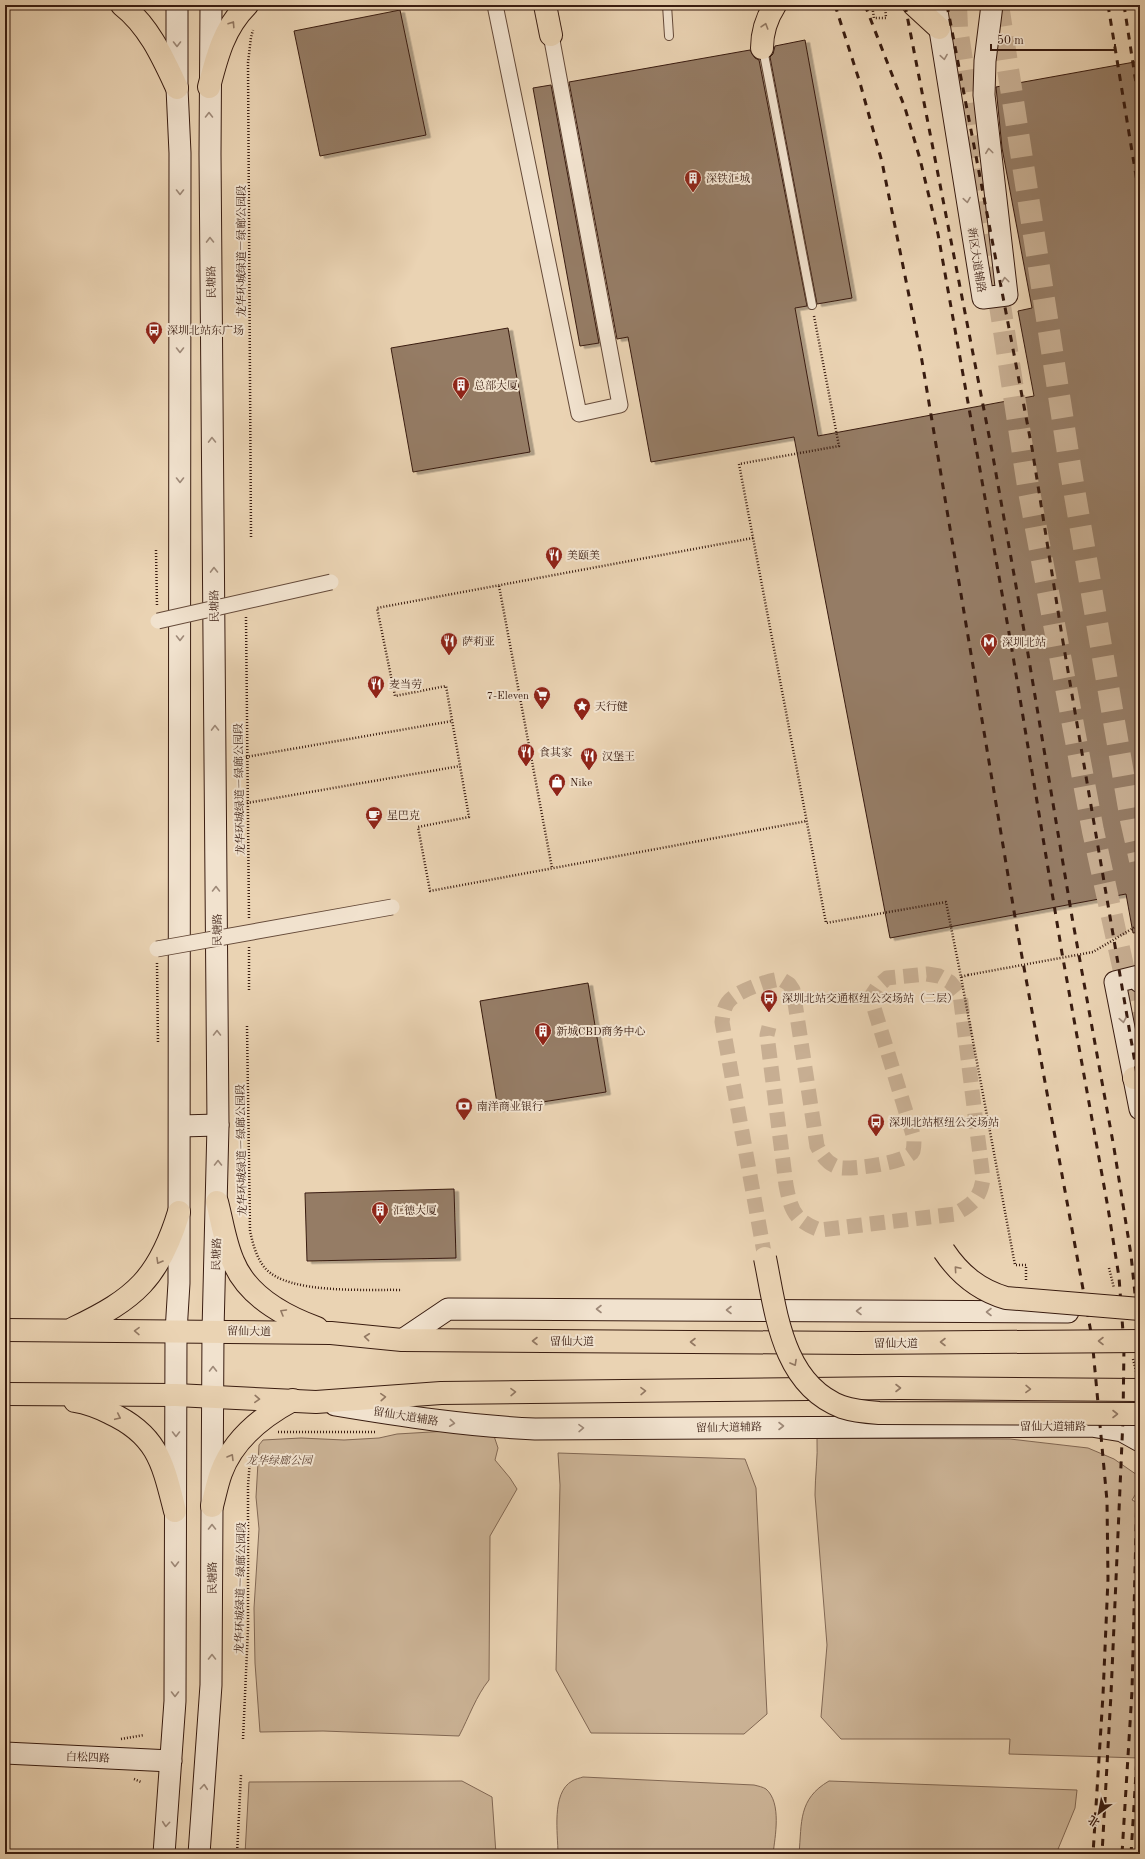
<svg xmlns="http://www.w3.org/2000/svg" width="1145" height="1859" viewBox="0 0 1145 1859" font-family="'Old Standard TT','Noto Serif SC',serif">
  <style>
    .green { fill: #ccb497; stroke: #826854 }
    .building { fill: #957b65; stroke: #391c10; filter: url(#shadow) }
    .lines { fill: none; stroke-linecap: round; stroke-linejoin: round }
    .street-tunnel { stroke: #c7ae92; stroke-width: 15; stroke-dasharray: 15 8; stroke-linecap: butt }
    .primary-tunnel { stroke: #c7ae92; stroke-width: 22; stroke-dasharray: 22 11; stroke-linecap: butt }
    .lane-casing { stroke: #654a39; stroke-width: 10 }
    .street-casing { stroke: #654a39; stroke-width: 17 }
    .secondary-casing { stroke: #391c10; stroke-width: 23 }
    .primary-casing { stroke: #391c10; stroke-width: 24 }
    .path { stroke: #391c10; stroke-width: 2.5; stroke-dasharray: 1 2; stroke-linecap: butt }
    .lane { stroke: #f1e2ce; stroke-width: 8 }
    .street { stroke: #f1e2ce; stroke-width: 15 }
    .secondary { stroke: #f1e2ce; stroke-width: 21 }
    .primary { stroke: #ead3b3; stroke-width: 22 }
    .rail { stroke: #391c10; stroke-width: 3; stroke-dasharray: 7 7; stroke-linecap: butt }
    .street-bridge-casing { stroke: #654a39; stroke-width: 17; stroke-linecap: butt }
    .primary-bridge-casing { stroke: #391c10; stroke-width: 24; stroke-linecap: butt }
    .path-bridge { stroke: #391c10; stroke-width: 2.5; stroke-dasharray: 1 2; stroke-linecap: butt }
    .street-bridge { stroke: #f1e2ce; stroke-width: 15 }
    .primary-bridge { stroke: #ead3b3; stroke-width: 22 }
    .oneway { stroke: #927862 }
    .oneway2 { stroke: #9e8978 }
    .labels { text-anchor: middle; stroke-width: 4; stroke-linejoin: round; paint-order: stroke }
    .poi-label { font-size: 11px; fill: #391c10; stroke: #f1e2ce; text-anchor: start }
    .street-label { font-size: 11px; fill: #391c10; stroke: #f1e2ce }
    .park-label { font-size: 11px; font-style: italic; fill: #5e4232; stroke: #f1e2ce }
  </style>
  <defs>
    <filter id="shadow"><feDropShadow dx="4.5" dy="2.5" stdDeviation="0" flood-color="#0004"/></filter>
  </defs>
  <rect width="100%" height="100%" fill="#ead3b3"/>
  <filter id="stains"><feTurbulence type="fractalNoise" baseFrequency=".005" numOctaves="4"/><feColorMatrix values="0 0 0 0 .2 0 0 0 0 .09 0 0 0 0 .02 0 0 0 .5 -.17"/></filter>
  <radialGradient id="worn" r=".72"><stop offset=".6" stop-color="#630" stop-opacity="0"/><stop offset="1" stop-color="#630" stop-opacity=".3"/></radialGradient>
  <g class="green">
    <path d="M448 1431 494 1436 498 1448 495 1460 510 1478 517 1489 490 1536 489 1680C476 1696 469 1717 459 1736L323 1731 260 1732 255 1663 254 1608 259 1529 256 1497 259 1445 263 1440 301 1438 344 1440 379 1438 397 1434Z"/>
    <path d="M817 1438 1010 1439 1088 1448 1114 1459 1140 1477V1487L1132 1500 1140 1504V1758L1009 1754 1010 1739H841L821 1717 827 1645 815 1495C815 1476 818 1458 817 1438Z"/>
    <polygon points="558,1453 745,1459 756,1488 767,1714 744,1734 591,1733 556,1670 560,1485"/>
    <path d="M583 1777 754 1785C758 1786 763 1787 766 1789 782 1803 775 1837 773 1854H558C558 1834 551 1793 572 1781 575 1779 580 1778 583 1777Z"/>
    <polygon points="462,1781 492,1797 496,1854 245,1854 249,1782"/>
    <path d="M829 1781 1077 1790 1075 1808 1056 1854H799C802 1822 798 1799 829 1781Z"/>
  </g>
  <g class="building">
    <polygon points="400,10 426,135 320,156 294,31"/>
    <polygon points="805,40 852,298 817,304 770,57 773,54 775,46"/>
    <polygon points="750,50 755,58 759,60 807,306 795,308 818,436 1034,396 1018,311 1032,308 1002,148 996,87 1140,61 1140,932 1133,933 1126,894 890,938 794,437 651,462 628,337 617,339 569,82"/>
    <polygon points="551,85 599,343 580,346 533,88"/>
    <polygon points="508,328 530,452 413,472 391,348"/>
    <polygon points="588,983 606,1092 498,1109 480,1001"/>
    <polygon points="454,1189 456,1258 307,1261 305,1193"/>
  </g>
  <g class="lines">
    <path class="street-tunnel" d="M765 1258 722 1022C723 1015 724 1006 729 1001 737 991 769 980 781 979L789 984 793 990 817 1146C822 1156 829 1166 842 1168 854 1169 908 1163 913 1151 914 1147 914 1142 914 1138L874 1008 872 995 878 986 887 978 927 974 939 976 950 982 960 994 983 1179C980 1199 972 1204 955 1214L820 1230C795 1221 791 1211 786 1185L767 1035 769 1027"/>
    <g class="primary-tunnel">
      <polyline points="956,5 957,28 1028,486 1093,831 1140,1043"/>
      <polyline points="998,5 1070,466 1131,820 1140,860"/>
    </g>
    <g class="lane-casing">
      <g id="lane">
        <polyline points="667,5 669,36"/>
        <polyline points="763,49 812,305"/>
      </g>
    </g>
    <g class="street-casing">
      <polyline id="street" points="495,5 579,414 620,405 551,35"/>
    </g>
    <g class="secondary-casing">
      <g id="secondary">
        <polyline points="936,5 983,298 1007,295 984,95 985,61 992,5"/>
        <polyline points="1140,982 1139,976 1115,982 1140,1109"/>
        <polyline points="180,1126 218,1125"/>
        <polyline points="402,1340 448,1309 1068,1312"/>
        <path d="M335 1405C401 1416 467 1426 535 1429L1091 1426 1122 1431 1140 1441"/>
        <polyline points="5,1753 171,1761"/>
        <polyline points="164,1854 175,1701 176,1332 179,1283 180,153 177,88 177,5"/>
        <polyline points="199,1854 211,1685 213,1331 218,1125 210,154 211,5"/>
      </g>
    </g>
    <g class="primary-casing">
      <g id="primary">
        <path d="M122 5C149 26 163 58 177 88"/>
        <polyline points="545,5 551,35"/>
        <polyline points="914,5 939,28"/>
        <path d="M762 48C762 32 766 19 775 5"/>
        <path d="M209 87C217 56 224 28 247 5"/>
        <polyline points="1134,1078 1140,1077"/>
        <path d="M217 1202C222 1221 225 1243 233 1261 247 1296 284 1316 317 1328"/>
        <path d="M74 1328C135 1299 159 1278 179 1212"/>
        <polyline points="5,1330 331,1333 402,1340 858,1343"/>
        <polyline points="5,1394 176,1395 316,1402 441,1393 900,1388 1140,1390"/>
        <path d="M75 1401C87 1403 100 1408 110 1413 158 1435 163 1464 175 1511"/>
        <path d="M212 1506C215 1495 217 1484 221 1473 233 1440 263 1416 293 1400"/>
      </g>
    </g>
    <g class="path">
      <polyline points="872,5 874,18 886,18 885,5"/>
      <polyline points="814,316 839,446 739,464 826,923 946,902 961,977 968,975"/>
      <polyline points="251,537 248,63 251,37 253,30"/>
      <polyline points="753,538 377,608 395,696 446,686 469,817 418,827 430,891 807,821"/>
      <polyline points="156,550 157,606"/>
      <polyline points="499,586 552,868"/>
      <polyline points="246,617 249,918"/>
      <polyline points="240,758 452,721"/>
      <polyline points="241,804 460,766"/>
      <polyline points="249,947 249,991"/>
      <polyline points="157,963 158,1044"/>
      <polyline points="961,977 1015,1265 1026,1265 1026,1280"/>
      <path d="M247 1026 250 1231C253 1244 256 1257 265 1268 288 1295 369 1289 402 1290"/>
      <polyline points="278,1432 375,1432"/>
      <polyline points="121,1739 144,1735"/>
      <polyline points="243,1739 248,1629 248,1486 250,1460"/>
      <polyline points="134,1779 141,1782"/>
      <polyline points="237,1854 241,1775"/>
    </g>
    <use href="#lane" class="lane"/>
    <use href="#street" class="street"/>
    <use href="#secondary" class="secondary"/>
    <use href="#primary" class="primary"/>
    <g class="rail">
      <polyline points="835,5 860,83 882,162 921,355 1018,935 1092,1338 1107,1501 1108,1579 1103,1695 1093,1854"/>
      <polyline points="865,5 905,108 920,159 938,234 1011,644 1062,953 1108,1208 1119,1277 1124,1346 1123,1419 1111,1694 1102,1854"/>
      <polyline points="905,5 992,451 1026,642 1072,917 1114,1148 1131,1255 1137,1313 1139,1361 1139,1413 1132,1691 1122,1854"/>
      <polyline points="947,5 1032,448 1062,636 1140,1092"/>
      <polyline points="1108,5 1140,200"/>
      <polyline points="1124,5 1140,109"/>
      <polyline points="1131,1854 1140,1709"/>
    </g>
    <g class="street-bridge-casing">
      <g id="street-bridge">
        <polyline points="158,621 331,582"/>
        <polyline points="157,949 392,907"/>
      </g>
    </g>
    <g class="primary-bridge-casing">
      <g id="primary-bridge">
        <path d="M944 1251C960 1275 979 1290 1006 1298L1140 1309"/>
        <path d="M765 1258C776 1312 782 1384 842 1407 854 1411 866 1412 879 1413L1140 1414"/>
        <polyline points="858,1343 1140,1341"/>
      </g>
    </g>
    <g class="path-bridge">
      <polyline points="968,975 1093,952 1140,924"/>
      <polyline points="1109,1268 1114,1288"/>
      <polyline points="1133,1359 1140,1387"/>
    </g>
    <use href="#street-bridge" class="street-bridge"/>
    <use href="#primary-bridge" class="primary-bridge"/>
  </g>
  <defs><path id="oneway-chevron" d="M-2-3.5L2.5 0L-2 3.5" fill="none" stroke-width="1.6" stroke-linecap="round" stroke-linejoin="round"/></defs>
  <g class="oneway">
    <use href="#oneway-chevron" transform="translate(232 24) rotate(-57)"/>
    <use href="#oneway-chevron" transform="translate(765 26) rotate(-73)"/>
    <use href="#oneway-chevron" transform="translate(159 1261) rotate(120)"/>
    <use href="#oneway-chevron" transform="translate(957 1269) rotate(-131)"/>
    <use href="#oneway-chevron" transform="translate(283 1312) rotate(-150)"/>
    <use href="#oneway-chevron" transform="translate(137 1331) rotate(-179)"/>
    <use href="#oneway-chevron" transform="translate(367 1337) rotate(-174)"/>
    <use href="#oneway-chevron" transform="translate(535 1341) rotate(-180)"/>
    <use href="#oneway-chevron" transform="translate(1101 1341) rotate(180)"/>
    <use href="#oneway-chevron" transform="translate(693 1342) rotate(-180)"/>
    <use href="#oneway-chevron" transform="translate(943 1342) rotate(180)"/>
    <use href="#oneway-chevron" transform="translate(794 1363) rotate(61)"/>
    <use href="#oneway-chevron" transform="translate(898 1388)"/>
    <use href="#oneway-chevron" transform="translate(1028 1389) rotate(1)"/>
    <use href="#oneway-chevron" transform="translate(643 1391) rotate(-1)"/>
    <use href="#oneway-chevron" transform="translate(513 1392) rotate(-1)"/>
    <use href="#oneway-chevron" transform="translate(383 1397) rotate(-4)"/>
    <use href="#oneway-chevron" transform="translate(257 1399) rotate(3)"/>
    <use href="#oneway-chevron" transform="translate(1115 1414)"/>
    <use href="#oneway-chevron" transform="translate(118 1417) rotate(25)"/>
    <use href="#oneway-chevron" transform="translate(231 1457) rotate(-59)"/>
  </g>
  <g class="oneway2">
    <use href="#oneway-chevron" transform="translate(177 44) rotate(90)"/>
    <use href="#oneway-chevron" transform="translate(944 57) rotate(81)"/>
    <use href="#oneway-chevron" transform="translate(209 115) rotate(-90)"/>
    <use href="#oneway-chevron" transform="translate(989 151) rotate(-97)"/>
    <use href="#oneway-chevron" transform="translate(180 192) rotate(90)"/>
    <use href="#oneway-chevron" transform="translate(967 200) rotate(81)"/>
    <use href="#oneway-chevron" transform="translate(210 240) rotate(-91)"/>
    <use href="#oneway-chevron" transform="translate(1005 280) rotate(-97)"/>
    <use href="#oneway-chevron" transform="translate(180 350) rotate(90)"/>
    <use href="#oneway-chevron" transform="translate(212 440) rotate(-91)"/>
    <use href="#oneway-chevron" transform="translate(180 480) rotate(90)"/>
    <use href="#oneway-chevron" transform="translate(214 570) rotate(-91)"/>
    <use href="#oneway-chevron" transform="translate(180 638) rotate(90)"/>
    <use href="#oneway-chevron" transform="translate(215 728) rotate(-91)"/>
    <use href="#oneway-chevron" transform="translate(216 889) rotate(-90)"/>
    <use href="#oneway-chevron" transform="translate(1123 1020) rotate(79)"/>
    <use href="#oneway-chevron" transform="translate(217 1033) rotate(-90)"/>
    <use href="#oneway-chevron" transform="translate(218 1163) rotate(-90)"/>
    <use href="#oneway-chevron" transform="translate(599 1309) rotate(-180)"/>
    <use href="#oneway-chevron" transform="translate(729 1310) rotate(-180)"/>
    <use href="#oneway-chevron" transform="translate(859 1311) rotate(-180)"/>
    <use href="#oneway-chevron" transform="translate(989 1312) rotate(-180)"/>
    <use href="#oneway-chevron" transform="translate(213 1369) rotate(-90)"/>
    <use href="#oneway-chevron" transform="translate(452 1423) rotate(6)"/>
    <use href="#oneway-chevron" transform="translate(781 1426)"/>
    <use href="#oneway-chevron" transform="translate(581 1428) rotate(-1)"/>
    <use href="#oneway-chevron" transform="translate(176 1434) rotate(90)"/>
    <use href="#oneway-chevron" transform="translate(212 1527) rotate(-90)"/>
    <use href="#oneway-chevron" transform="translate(175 1564) rotate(90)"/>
    <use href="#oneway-chevron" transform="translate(212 1657) rotate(-90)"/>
    <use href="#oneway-chevron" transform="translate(175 1694) rotate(90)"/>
    <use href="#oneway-chevron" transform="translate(204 1787) rotate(-85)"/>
    <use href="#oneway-chevron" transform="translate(166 1824) rotate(95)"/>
  </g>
  <defs>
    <g id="building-pin" transform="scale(0.9)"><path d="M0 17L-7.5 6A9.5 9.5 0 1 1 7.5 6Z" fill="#8f2418" stroke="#f1e2ce"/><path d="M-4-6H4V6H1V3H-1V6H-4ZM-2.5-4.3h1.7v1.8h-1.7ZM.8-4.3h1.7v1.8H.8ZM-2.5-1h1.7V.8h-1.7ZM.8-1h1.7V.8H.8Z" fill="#fff"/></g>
    <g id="bus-pin" transform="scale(0.9)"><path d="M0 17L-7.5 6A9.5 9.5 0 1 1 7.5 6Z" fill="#8f2418" stroke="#f1e2ce"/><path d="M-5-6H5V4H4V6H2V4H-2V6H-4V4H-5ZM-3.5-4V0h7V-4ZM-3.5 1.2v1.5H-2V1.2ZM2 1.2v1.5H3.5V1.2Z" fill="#fff"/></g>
    <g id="restaurant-pin" transform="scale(0.9)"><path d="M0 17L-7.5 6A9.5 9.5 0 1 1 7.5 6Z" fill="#8f2418" stroke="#f1e2ce"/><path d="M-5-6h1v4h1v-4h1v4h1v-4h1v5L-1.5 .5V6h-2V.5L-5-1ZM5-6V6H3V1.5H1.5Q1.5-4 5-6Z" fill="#fff"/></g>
    <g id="metro-pin" transform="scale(0.9)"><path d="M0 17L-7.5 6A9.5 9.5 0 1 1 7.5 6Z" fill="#8f2418" stroke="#f1e2ce"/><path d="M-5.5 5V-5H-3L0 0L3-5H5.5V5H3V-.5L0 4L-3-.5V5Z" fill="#fff"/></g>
    <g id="supermarket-pin" transform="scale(0.9)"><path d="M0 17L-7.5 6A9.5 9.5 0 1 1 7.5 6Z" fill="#8f2418" stroke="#f1e2ce"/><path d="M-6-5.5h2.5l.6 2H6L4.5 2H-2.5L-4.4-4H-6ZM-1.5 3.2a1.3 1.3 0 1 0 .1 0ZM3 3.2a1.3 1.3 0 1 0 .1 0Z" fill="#fff"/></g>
    <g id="sight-pin" transform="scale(0.9)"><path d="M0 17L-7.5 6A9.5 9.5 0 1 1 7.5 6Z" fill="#8f2418" stroke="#f1e2ce"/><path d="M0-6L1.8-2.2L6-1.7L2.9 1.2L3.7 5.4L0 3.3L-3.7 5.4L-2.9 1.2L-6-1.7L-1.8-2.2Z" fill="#fff"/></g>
    <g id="shop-pin" transform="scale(0.9)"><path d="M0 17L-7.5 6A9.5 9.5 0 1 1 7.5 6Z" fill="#8f2418" stroke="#f1e2ce"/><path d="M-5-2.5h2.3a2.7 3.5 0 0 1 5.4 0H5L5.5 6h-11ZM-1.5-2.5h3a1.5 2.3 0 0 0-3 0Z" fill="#fff"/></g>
    <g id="cafe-pin" transform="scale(0.9)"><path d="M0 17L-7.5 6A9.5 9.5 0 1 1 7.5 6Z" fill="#8f2418" stroke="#f1e2ce"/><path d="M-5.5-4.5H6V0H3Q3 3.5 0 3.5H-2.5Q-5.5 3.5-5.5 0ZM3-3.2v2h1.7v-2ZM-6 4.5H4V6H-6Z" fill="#fff"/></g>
    <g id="bank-pin" transform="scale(0.9)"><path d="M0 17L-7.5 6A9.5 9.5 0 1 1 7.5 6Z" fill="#8f2418" stroke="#f1e2ce"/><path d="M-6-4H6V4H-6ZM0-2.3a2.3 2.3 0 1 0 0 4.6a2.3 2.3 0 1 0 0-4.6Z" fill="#fff"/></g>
  </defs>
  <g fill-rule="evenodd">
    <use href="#building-pin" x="693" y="178"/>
    <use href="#bus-pin" x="154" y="330"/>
    <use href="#building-pin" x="461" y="385"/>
    <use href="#restaurant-pin" x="554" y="555"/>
    <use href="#restaurant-pin" x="449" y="641"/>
    <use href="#metro-pin" x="989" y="642"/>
    <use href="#restaurant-pin" x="376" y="684"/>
    <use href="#supermarket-pin" x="542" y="695"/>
    <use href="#sight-pin" x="582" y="706"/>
    <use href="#restaurant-pin" x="526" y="752"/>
    <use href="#restaurant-pin" x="589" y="756"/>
    <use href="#shop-pin" x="557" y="782"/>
    <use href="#cafe-pin" x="374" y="815"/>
    <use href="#bus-pin" x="769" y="998"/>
    <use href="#building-pin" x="543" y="1031"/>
    <use href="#bank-pin" x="464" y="1106"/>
    <use href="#bus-pin" x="876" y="1122"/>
    <use href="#building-pin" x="380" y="1210"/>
  </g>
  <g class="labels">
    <g class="poi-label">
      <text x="706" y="182">深铁汇城</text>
      <text x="167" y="334">深圳北站东广场</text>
      <text x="474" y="389">总部大厦</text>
      <text x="567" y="559">美颐美</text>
      <text x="462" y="645">萨莉亚</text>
      <text x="1002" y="646">深圳北站</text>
      <text x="389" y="688">麦当劳</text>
      <text x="529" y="699" text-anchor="end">7-Eleven</text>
      <text x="595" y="710">天行健</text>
      <text x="539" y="756">食其家</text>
      <text x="602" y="760">汉堡王</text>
      <text x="570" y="786">Nike</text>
      <text x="387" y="819">星巴克</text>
      <text x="782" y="1002">深圳北站交通枢纽公交场站（二层）</text>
      <text x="556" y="1035">新城CBD商务中心</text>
      <text x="477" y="1110">南洋商业银行</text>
      <text x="889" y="1126">深圳北站枢纽公交场站</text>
      <text x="393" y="1214">汇德大厦</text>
    </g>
    <g class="street-label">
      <text transform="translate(241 251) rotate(-90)" y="4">龙华环城绿道－绿廊公园段</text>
      <text transform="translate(977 260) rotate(81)" y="4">新区大道辅路</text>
      <text transform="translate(211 282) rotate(-91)" y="4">民塘路</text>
      <text transform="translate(214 606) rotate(-91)" y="4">民塘路</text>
      <text transform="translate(239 789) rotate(-91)" y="4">龙华环城绿道－绿廊公园段</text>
      <text transform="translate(217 930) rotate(-90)" y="4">民塘路</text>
      <text transform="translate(241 1150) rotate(-91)" y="4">龙华环城绿道－绿廊公园段</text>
      <text transform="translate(216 1254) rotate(-88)" y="4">民塘路</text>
      <text transform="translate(249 1331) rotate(1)" y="4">留仙大道</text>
      <text x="572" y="1345">留仙大道</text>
      <text x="896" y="1347">留仙大道</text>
      <text transform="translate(406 1416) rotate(9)" y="4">留仙大道辅路</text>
      <text x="1053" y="1430">留仙大道辅路</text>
      <text transform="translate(729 1427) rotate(-1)" y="4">留仙大道辅路</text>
      <text transform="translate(212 1578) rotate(-90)" y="4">民塘路</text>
      <text transform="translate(240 1588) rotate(-89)" y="4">龙华环城绿道－绿廊公园段</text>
      <text transform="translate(88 1757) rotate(2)" y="4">白松四路</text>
    </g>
    <g class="park-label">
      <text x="279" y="1464">龙华绿廊公园</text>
    </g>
  </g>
  <rect width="1145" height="1859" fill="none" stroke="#ead3b3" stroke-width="20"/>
  <rect x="6" y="6" width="1133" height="1847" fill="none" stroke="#391c10" stroke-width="2"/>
  <rect x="10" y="10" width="1125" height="1839" fill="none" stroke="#391c10"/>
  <g transform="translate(1099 1813) rotate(212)" stroke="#f1e2ce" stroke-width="3" paint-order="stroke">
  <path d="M0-3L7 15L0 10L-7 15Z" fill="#391c10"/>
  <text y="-6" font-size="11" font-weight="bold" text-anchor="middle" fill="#391c10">北</text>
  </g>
  <path d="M991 44v6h124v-6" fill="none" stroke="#391c10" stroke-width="2"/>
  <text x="997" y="44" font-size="12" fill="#391c10" stroke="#f1e2ce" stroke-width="3" paint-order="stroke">50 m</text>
  <rect width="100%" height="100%" filter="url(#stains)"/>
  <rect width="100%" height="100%" fill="url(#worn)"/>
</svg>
